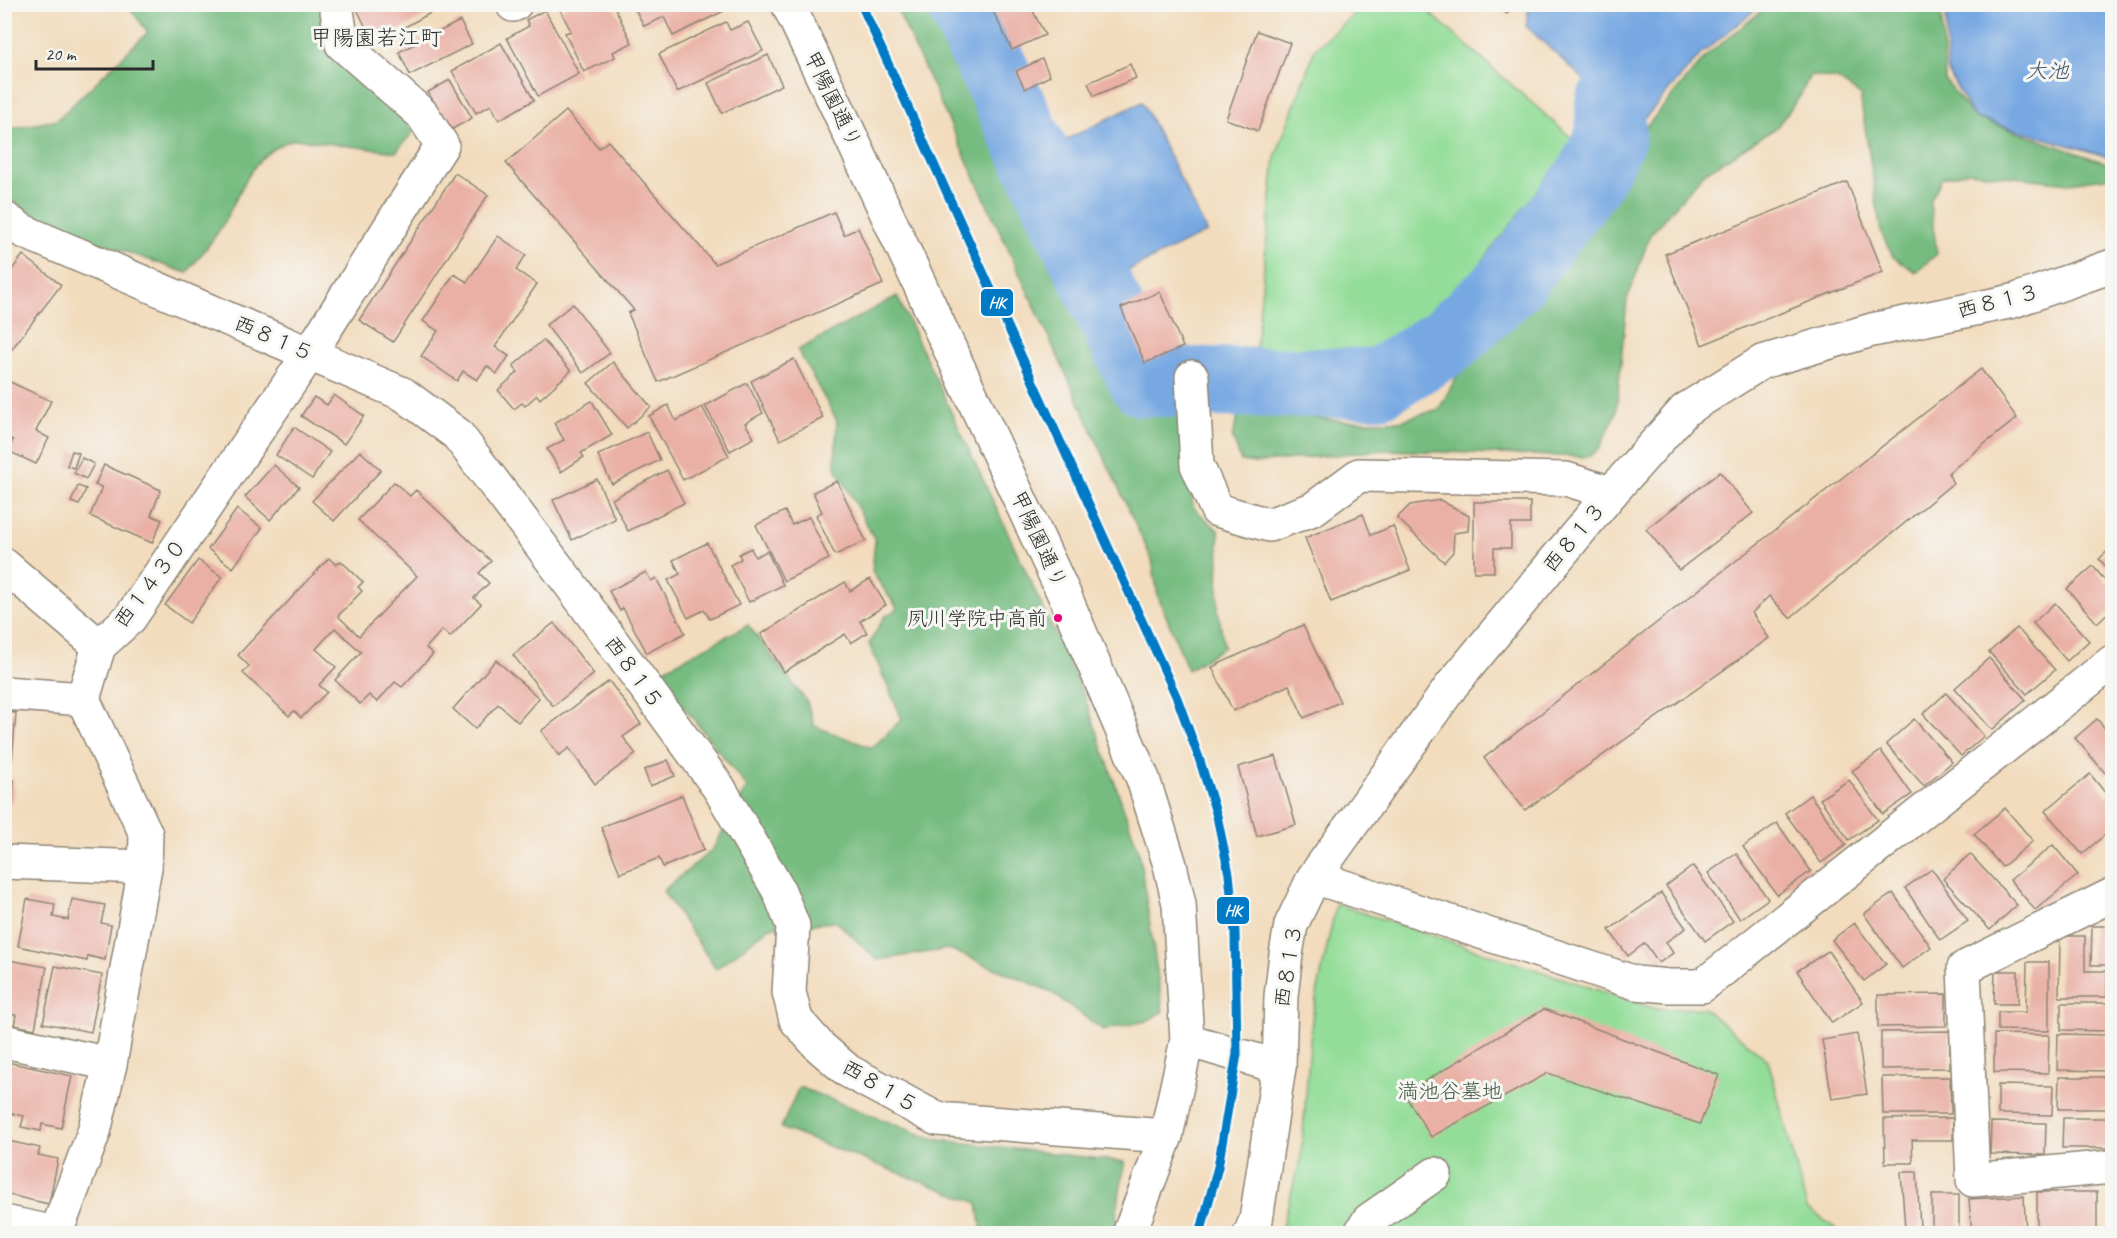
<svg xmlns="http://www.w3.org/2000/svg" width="2117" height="1238" viewBox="0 0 2117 1238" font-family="Caveat,'Klee One',sans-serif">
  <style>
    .green { fill: #93dd98; stroke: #5f8462; stroke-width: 1.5 }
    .forest { fill: #76bc80; stroke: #507456; stroke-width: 1.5 }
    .water { fill: #77a8e2; stroke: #516a86; stroke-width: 1.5 }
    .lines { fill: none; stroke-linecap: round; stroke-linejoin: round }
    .river { stroke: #77a8e2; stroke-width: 70 }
    .building { fill: #eab0a5 }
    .minor-casing { stroke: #8e8474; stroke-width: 36 }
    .minor { stroke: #fff; stroke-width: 33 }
    .rail-1-casing { stroke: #f6f6f2; stroke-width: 14 }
    .rail-1 { stroke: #007ac4; stroke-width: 9 }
    .bus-dot { fill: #e5007d; stroke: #f6f6f2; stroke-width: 2 }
    .labels { text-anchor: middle; stroke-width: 6; stroke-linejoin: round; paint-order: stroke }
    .bus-label { font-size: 20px; fill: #2b2b2b; stroke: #f6f6f2; text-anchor: end }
    .street-label { font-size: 21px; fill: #2b2b2b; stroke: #f6f6f2 }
    .park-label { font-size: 21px; fill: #455846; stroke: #f6f6f2 }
    .neighbourhood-label { font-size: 22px; fill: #2b2b2b; stroke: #f6f6f2 }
    .water-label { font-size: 22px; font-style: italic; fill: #46576b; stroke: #f6f6f2 }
    .line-badge { stroke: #f6f6f2; stroke-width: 2 }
    .badge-label { font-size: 16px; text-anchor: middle; font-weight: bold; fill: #fff }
  </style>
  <rect width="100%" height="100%" fill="#f6f6f2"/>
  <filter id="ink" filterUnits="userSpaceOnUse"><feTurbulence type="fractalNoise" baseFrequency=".0167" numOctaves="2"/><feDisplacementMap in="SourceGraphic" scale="12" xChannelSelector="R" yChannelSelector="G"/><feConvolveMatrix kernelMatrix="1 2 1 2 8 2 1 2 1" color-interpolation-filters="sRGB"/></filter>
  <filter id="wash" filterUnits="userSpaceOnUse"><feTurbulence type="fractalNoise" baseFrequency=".008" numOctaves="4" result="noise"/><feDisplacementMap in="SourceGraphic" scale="24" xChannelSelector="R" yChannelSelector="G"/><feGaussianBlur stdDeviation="1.35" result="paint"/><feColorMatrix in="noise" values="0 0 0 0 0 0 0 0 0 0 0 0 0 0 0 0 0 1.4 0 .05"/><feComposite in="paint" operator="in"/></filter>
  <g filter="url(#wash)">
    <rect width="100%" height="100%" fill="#f2dcbd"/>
    <g class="green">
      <polygon points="1365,4 1421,5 1575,141 1431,328 1392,349 1255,356 1275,158 1315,49"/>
      <polygon points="1336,904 1656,1009 1703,1008 1768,1060 1807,1208 1842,1233 1280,1234 1301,1157 1312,1018"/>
    </g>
    <g class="forest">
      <path d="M324 4 332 48 414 131 396 152 295 139C247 153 242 196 218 232 209 246 197 259 187 273L40 222 5 195 4 130 57 120 148 32 127 5Z"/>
      <polygon points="895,5 975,5 1145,372 1176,369 1193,507 1219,531 1218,609 1224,647 1188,670 1158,596 1152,560"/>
      <polygon points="1769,5 1941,5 1945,80 1974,117 2112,165 2112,177 2069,183 1969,172 1942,178 1930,202 1937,254 1916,272 1893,257 1881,232 1860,95 1837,79 1810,75 1800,96 1776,128 1704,173 1650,235 1627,300 1616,413 1599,449 1588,457 1383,450 1255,463 1241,461 1232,436 1241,409 1344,421 1399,421 1439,409 1497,302 1708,54"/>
      <polygon points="897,296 1085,698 1139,852 1163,1011 1147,1021 1103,1030 1049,991 949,949 877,960 837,922 770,927 716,969 663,891 713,849 747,787 657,673 748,625 807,702 814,726 872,748 902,719 869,644 884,617 898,609 872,572 875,540 835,466 837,421 798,350"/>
      <polygon points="799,1087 932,1139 1125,1162 1116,1215 1121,1233 982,1233 978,1203 781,1128"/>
    </g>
    <g class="water">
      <polygon points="1529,5 1529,4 1761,5 1701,54 1636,128 1526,26"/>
      <polygon points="1946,5 2112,5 2112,158 1974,117 1947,70"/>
      <polygon points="1142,102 1207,232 1123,273 1059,143"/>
    </g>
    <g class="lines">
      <polyline class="river" points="962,4 1144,382 1379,383 1447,341 1510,283 1588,180 1611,136 1610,104"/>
    </g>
    <g id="blocks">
      <g class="building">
        <polygon points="571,4 613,4 632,43 613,52 615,57 584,72 565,33 571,31 560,10"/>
        <polygon points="640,4 738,4 673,36 664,17 644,26 634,7"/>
        <polygon points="1496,4 1515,4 1507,14"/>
        <polygon points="355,5 445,5 374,44"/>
        <polygon points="990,5 1030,5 1045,35 1012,50"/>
        <polygon points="545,10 579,74 538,96 507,38 529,26 526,20"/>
        <polygon points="460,21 472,44 410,75 399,52"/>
        <polygon points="726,22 730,30 748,22 763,51 677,92 659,54"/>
        <polygon points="1257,31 1290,43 1258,131 1226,119"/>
        <polygon points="501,43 534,100 499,120 491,105 476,113 452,71"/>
        <polygon points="768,55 782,85 722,113 708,83"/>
        <polygon points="1042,59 1050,76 1025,89 1016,71"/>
        <polygon points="1130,64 1136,78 1094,96 1088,83"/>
        <polygon points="450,80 472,118 451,130 428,92"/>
        <polygon points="566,111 599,148 608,141 715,264 834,212 844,235 858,228 883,284 658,382 628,313 634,310 506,163"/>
        <polygon points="455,173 488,195 393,342 359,320"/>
        <polygon points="1847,182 1883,272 1702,345 1665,254"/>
        <polygon points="498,236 526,255 516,270 537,284 495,347 509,356 497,374 487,366 477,380 463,371 457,381 421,356 438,331 423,321 454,274 467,282"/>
        <polygon points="23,255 61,285 5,358 5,279"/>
        <polygon points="1160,292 1183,347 1145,363 1121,308"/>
        <polygon points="573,304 610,353 583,373 546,325"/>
        <polygon points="543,340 571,371 540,399 537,395 525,406 522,403 514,409 498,390 518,372 513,366"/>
        <polygon points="794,359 823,418 780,440 751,381"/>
        <polygon points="613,362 651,407 627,428 588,383"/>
        <polygon points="1981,369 2017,418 1948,473 1953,483 1790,618 1769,596 1752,613 1769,638 1525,810 1484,758"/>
        <polygon points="4,379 51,401 36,431 49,438 36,464 8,451 13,440 4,437"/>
        <polygon points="747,383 763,413 745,423 754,438 730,451 705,406"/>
        <polygon points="334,395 364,416 344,444 301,416 314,397 327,405"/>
        <polygon points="592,401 612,435 581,453 584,457 561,472 547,449 564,440 554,423"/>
        <polygon points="668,405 676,421 702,407 729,456 683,480 649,416"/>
        <polygon points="294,427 330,452 312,479 276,455"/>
        <polygon points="647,432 660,460 612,484 598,455"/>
        <polygon points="72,451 79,453 74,468 67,466"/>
        <polygon points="360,451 381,470 334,521 312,501"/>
        <polygon points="82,458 94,464 86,479 74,473"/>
        <polygon points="104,465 161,490 151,515 162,520 152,543 90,516 102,487 95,485"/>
        <polygon points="274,465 299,487 270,520 245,497"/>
        <polygon points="667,470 684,503 628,531 612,499"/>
        <polygon points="1720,472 1753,513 1679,570 1646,529"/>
        <polygon points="597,479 615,519 572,540 553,500"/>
        <polygon points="837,481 866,541 835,555 816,515 822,512 813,492"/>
        <polygon points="394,482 410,496 416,490 491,561 479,573 489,583 474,598 481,604 450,637 442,630 426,648 433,654 402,687 395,682 377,702 369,695 360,704 335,680 361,652 335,628 316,649 336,667 319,685 327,692 301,718 294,711 289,716 243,673 249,666 238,655 329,558 336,565 341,561 363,582 358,587 362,591 338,616 359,636 417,576 358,520"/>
        <polygon points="78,486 86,489 79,505 71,502"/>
        <polygon points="1440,500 1469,516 1468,531 1454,533 1453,552 1444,562 1397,518 1410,505"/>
        <polygon points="1474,502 1530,502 1530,524 1511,524 1511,548 1494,548 1494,572 1474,572"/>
        <polygon points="237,509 262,528 233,568 208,549"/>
        <polygon points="785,511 792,525 809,517 829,559 784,581 756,525"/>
        <polygon points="1363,514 1371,535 1393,526 1410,570 1331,602 1305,538"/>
        <polygon points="707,543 739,605 710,619 704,610 688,618 668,580 680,574 673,560"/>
        <polygon points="2112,547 2112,573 2099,559"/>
        <polygon points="751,548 755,557 767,551 783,585 749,602 730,565 741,559 739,554"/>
        <polygon points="198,560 222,577 189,623 165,605"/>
        <polygon points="2093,566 2112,589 2112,609 2097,623 2067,589"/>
        <polygon points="646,572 651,581 656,578 685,633 647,653 623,608 620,611 609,591"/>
        <polygon points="870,579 886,605 860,621 867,633 851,643 845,634 784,672 761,634 845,582 850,591"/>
        <polygon points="2055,603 2089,641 2067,661 2033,623"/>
        <polygon points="554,623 594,674 553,706 513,655"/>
        <polygon points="1303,625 1340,702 1304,718 1289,685 1233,711 1212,667"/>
        <polygon points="2017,628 2055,670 2027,694 1989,652"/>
        <polygon points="1989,658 2026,700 1992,730 1955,688"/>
        <polygon points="496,660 539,698 518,722 498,704 475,729 453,709"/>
        <polygon points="609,681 641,724 623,737 636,754 595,784 569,748 559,756 541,731"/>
        <polygon points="1946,693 1984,736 1961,756 1923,714"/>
        <polygon points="4,712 16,713 12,761 4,760"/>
        <polygon points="1914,719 1952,762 1924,786 1886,744"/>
        <polygon points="2097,719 2112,737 2112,769 2106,774 2075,738"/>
        <polygon points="1881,751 1912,794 1883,814 1852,771"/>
        <polygon points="1276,756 1296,825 1257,836 1238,767"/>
        <polygon points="668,760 675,776 650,786 644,770"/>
        <polygon points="2090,774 2112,801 2112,829 2082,854 2045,811"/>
        <polygon points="4,779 14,780 13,802 8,802 7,813 4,813"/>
        <polygon points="1849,780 1878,820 1849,840 1820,799"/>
        <polygon points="682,795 704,850 663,867 659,858 620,873 601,827"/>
        <polygon points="1810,795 1846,845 1821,863 1785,813"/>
        <polygon points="2005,808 2033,841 2002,867 1974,834"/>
        <polygon points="1777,823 1811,871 1777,895 1743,847"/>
        <polygon points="2053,845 2078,875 2035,910 2010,880"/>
        <polygon points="1736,853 1768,899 1740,919 1708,873"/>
        <polygon points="1970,854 2017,905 1990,930 1943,879"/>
        <polygon points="1693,866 1733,921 1705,941 1666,886"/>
        <polygon points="1932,869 1968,921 1940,940 1905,888"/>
        <polygon points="1661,893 1686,928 1666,942 1673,953 1659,963 1645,943 1628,956 1609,930"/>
        <polygon points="1893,893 1931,947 1902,968 1864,914"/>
        <polygon points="4,896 9,897 6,920 4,920"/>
        <polygon points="27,899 55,904 53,917 68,920 72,899 105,905 101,923 111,925 105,960 88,956 87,961 18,946"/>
        <polygon points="1854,923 1886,964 1864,981 1832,940"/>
        <polygon points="2092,926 2112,926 2112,965 2091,965"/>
        <polygon points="2060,936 2085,936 2085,971 2107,971 2107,997 2059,997"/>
        <polygon points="1828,951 1863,1002 1832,1023 1797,971"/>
        <polygon points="9,960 47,967 35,1029 14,1025 16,1015 4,1013 4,985"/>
        <polygon points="2027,962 2049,962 2049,1031 1998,1030 1998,1012 2026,1012"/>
        <polygon points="55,966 102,975 91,1032 43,1023"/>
        <polygon points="1995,971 2018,971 2018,1004 1994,1004"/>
        <polygon points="1946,994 1946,1026 1878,1027 1878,995"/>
        <polygon points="2061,1003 2109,1003 2108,1031 2061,1030"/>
        <polygon points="1544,1009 1719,1075 1700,1124 1548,1073 1431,1137 1404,1094"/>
        <polygon points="1950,1031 1950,1068 1881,1069 1881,1032"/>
        <polygon points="1857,1034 1867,1094 1832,1099 1822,1040"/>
        <polygon points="1994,1034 2049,1035 2048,1073 1994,1072"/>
        <polygon points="2058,1034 2106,1035 2106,1071 2057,1070"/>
        <polygon points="7,1062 72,1076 61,1128 42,1124 41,1131 21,1127 24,1116 4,1112 4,1069"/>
        <polygon points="1882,1077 1950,1077 1951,1114 1883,1114"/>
        <polygon points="2059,1077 2111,1077 2110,1109 2058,1109"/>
        <polygon points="1998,1085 2053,1086 2052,1115 1998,1114"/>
        <polygon points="1953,1118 1953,1140 1912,1140 1913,1163 1885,1163 1884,1119"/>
        <polygon points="2063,1118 2112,1118 2112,1148 2062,1148"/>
        <polygon points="1991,1122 2046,1123 2045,1155 1990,1154"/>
        <polygon points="4,1140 40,1148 38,1155 58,1159 49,1204 4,1194"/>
        <polygon points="1901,1172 1917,1172 1920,1228 1905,1229"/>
        <rect x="2037" y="1192" width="60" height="42"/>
        <rect x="1932" y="1195" width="27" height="36"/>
        <polygon points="2024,1196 2026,1234 1972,1234 1969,1199"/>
      </g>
    </g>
  </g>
  <g filter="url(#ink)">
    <use href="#blocks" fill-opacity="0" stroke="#8e8474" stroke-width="1.5"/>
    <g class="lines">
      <g class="minor-casing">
        <g id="minor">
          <polyline points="788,4 838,109 1063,592 1143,779 1170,865 1179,904 1187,1040 1166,1136 1129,1234"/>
          <polyline points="513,5 515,4"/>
          <polyline points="4,218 23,231 403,394 457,434 573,588 719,788 779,891 793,926 789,992 796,1020 820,1047 848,1071 937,1119 1166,1136"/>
          <polyline points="1192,377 1197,465 1217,510 1269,525 1313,509 1359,475 1566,479 1611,493"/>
          <polyline points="4,565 99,646"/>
          <polyline points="4,693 83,699"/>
          <polyline points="4,862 145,867 146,834 83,699 99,646 130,618 310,353 442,145 422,114 342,44 336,4"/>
          <polyline points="1314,877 1636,983 1669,986 1702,986 2112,662"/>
          <polyline points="2112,895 1964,968 1973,1180 2112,1167"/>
          <polyline points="1187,1040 1279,1067"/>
          <polyline points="4,1041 110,1064 94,1132 56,1233 4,1222"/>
          <polyline points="110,1064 145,867"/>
          <polyline points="1250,1234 1256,1220 1279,1067 1281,996 1286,954 1291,925 1314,877 1452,685 1611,493 1685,410 1762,362 1872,330 2013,301 2112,266"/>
          <polyline points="1360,1234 1369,1220 1435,1174"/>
        </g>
      </g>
      <use href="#minor" class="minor"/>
      <g class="rail-1-casing">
        <polyline id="rail-1" points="861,4 1177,698 1199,758 1217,816 1229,874 1235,932 1237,1054 1218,1167 1200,1234"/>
      </g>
      <use href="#rail-1" class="rail-1"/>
    </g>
  </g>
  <circle class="bus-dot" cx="1058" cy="618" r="5"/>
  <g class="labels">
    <g class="bus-label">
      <text x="1047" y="625">夙川学院中高前</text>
    </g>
    <g class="street-label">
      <text transform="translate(833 99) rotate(64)" y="7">甲陽園通り</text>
      <text transform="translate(1998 301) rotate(-14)" y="7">西８１３</text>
      <text transform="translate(274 338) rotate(23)" y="7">西８１５</text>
      <text transform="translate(1574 537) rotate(-50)" y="7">西８１３</text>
      <text transform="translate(1039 539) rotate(65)" y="7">甲陽園通り</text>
      <text transform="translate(150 583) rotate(-53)" y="7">西１４３０</text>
      <text transform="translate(634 672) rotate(54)" y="7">西８１５</text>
      <text transform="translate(1288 966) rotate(-81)" y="7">西８１３</text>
      <text transform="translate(880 1086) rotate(30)" y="7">西８１５</text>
    </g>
    <g class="park-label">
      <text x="1450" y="1098">満池谷墓地</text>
    </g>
    <g class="neighbourhood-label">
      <text x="376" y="45">甲陽園若江町</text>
    </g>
    <g class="water-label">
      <text x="2047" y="78">大池</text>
    </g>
  </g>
  <g class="line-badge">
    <rect x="980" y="288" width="34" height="29" rx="6" fill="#007ac4"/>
    <rect x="1216" y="896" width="34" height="29" rx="6" fill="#007ac4"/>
  </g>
  <g class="badge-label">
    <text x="997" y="308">HK</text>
    <text x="1233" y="916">HK</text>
  </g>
  <rect width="2117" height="1238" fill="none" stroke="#f6f6f2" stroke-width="24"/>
  <path d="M36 60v9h117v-9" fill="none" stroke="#2b2b2b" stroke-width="3"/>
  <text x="45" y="60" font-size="18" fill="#2b2b2b" stroke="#f6f6f2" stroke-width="4.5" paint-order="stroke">20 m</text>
</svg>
